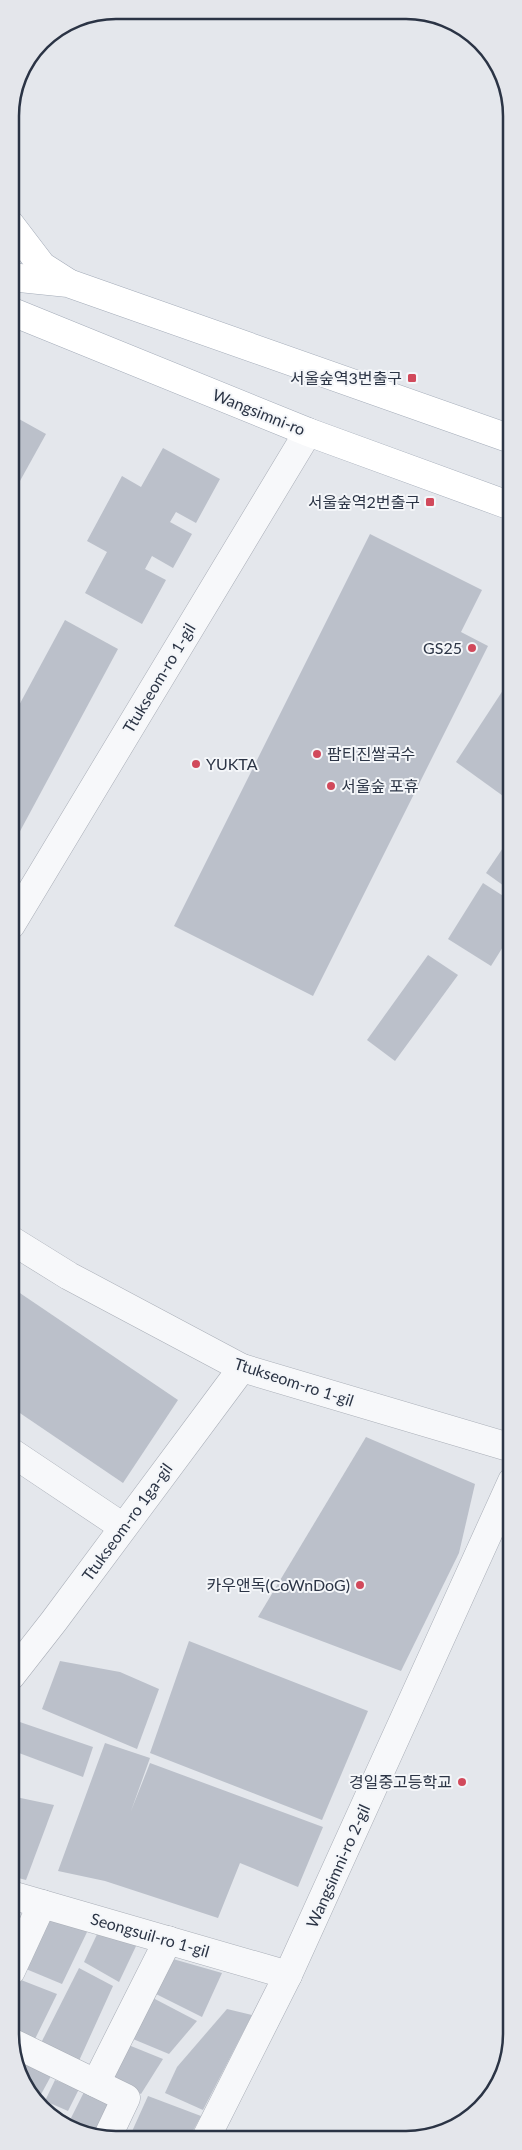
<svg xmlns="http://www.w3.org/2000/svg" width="522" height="2150" viewBox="0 0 522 2150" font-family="Lato,'Noto Sans KR',sans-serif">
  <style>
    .building { fill: #bbc0ca }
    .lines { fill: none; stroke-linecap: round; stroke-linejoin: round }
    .street-casing { stroke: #a9aeb7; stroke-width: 29 }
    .primary-casing { stroke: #a3abb8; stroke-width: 29 }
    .street { stroke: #f7f8fa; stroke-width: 28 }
    .primary { stroke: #fff; stroke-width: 28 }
    .poi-dot { fill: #d1495b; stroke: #f4f6f9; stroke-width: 2 }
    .labels { text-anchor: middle; stroke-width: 4; stroke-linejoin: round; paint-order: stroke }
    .poi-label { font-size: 16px; fill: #2b3445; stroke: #f4f6f9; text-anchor: end }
    .street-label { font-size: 16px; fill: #2b3445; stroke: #f4f6f9 }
    .rim { fill: none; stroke: #2b3445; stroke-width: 2.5 }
  </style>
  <rect width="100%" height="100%" fill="#e4e7ec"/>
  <g class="building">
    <polygon points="10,414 46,434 10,499"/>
    <polygon points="163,448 220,479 196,523 176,512 170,522 192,534 173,568 152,556 145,569 166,580 142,624 85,593 107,552 87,541 122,476 141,487"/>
    <polygon points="370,534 482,590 461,632 488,646 313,996 174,926"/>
    <polygon points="65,620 118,649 18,835 10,831 10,722"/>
    <polygon points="511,678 511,798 510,801 456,762"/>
    <polygon points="511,836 511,891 486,873"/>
    <polygon points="483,883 511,901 511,934 491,966 448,939"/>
    <polygon points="428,955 458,975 395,1061 367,1040"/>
    <polygon points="11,1287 178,1400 123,1483 11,1407"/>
    <polygon points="366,1437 475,1484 459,1553 401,1671 258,1617"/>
    <polygon points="189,1641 368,1711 322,1820 150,1753"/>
    <polygon points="60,1661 120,1672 159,1689 137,1749 42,1709"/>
    <polygon points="11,1719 93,1747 83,1777 11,1750"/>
    <polygon points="105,1743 150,1758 131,1811 150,1763 323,1827 298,1887 240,1863 218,1918 105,1881 58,1871"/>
    <polygon points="11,1796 54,1805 26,1880 11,1876"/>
    <polygon points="11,1911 19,1913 11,1929"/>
    <polygon points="48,1918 88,1930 62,1984 26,1969"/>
    <polygon points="100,1928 137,1944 119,1982 84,1962"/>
    <polygon points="173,1959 222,1973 202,2017 154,1993"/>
    <polygon points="79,1968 113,1986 78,2063 41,2043"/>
    <polygon points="16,1978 57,1994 35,2039 11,2028 11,1990"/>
    <polygon points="153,1998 197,2021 169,2054 133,2039"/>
    <polygon points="227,2009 252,2015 203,2110 165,2093 177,2067"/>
    <polygon points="126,2044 163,2059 141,2094 109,2078"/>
    <polygon points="22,2061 51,2076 39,2098 34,2096 20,2066"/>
    <polygon points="55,2080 79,2089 68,2111 45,2101"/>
    <polygon points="84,2092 110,2105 95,2138 68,2124"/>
    <polygon points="148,2096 201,2116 189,2138 129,2138"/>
    <polygon points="39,2105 66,2117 64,2122 41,2109"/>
  </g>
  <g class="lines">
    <g class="street-casing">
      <g id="street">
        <polyline points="11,925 308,432"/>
        <polyline points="11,1240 69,1276 242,1368 512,1448"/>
        <polyline points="11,1452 123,1527"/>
        <polyline points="11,1676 54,1621 242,1368"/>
        <polyline points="11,1895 288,1975"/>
        <polyline points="11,1971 42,1904"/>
        <polyline points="11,2042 126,2098 107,2138"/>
        <polyline points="96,2083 168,1940"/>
        <polyline points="206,2138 288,1975 512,1481"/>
      </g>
    </g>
    <g class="primary-casing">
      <g id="primary">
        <polyline points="10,224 42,266 67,282"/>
        <polyline points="10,277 68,283 511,439"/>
        <polyline points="10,311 308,432 511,506"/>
      </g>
    </g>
    <use href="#street" class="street"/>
    <use href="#primary" class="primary"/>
  </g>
  <g class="poi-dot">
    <rect x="407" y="373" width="10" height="10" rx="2.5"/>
    <rect x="425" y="497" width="10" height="10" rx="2.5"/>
    <circle cx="472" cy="648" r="5"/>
    <circle cx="317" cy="754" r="5"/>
    <circle cx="196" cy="764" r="5"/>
    <circle cx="331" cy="786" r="5"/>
    <circle cx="360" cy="1585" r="5"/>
    <circle cx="462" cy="1782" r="5"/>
  </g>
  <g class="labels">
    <g class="poi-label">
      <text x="402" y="384">서울숲역3번출구</text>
      <text x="420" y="508">서울숲역2번출구</text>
      <text x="462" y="654">GS25</text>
      <text x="327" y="760" text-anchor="start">팜티진쌀국수</text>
      <text x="206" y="770" text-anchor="start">YUKTA</text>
      <text x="341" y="792" text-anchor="start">서울숲 포휴</text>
      <text x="350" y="1591">카우앤독(CoWnDoG)</text>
      <text x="452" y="1788">경일중고등학교</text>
    </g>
    <g class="street-label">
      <text transform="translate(259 412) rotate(22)" y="6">Wangsimni-ro</text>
      <text transform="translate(159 678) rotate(-59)" y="6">Ttukseom-ro 1-gil</text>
      <text transform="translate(294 1382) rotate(18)" y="6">Ttukseom-ro 1-gil</text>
      <text transform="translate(127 1522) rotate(-54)" y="6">Ttukseom-ro 1ga-gil</text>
      <text transform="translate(338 1866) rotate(-66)" y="6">Wangsimni-ro 2-gil</text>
      <text transform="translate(150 1935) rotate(16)" y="6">Seongsuil-ro 1-gil</text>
    </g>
  </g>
  <path d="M0 0H522V2150H0ZM116 19H406A97 97 0 0 1 503 116V2034A97 97 0 0 1 406 2131H116A97 97 0 0 1 19 2034V116A97 97 0 0 1 116 19Z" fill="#e4e6eb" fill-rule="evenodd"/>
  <path class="rim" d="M116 19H406A97 97 0 0 1 503 116V2034A97 97 0 0 1 406 2131H116A97 97 0 0 1 19 2034V116A97 97 0 0 1 116 19Z"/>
</svg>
